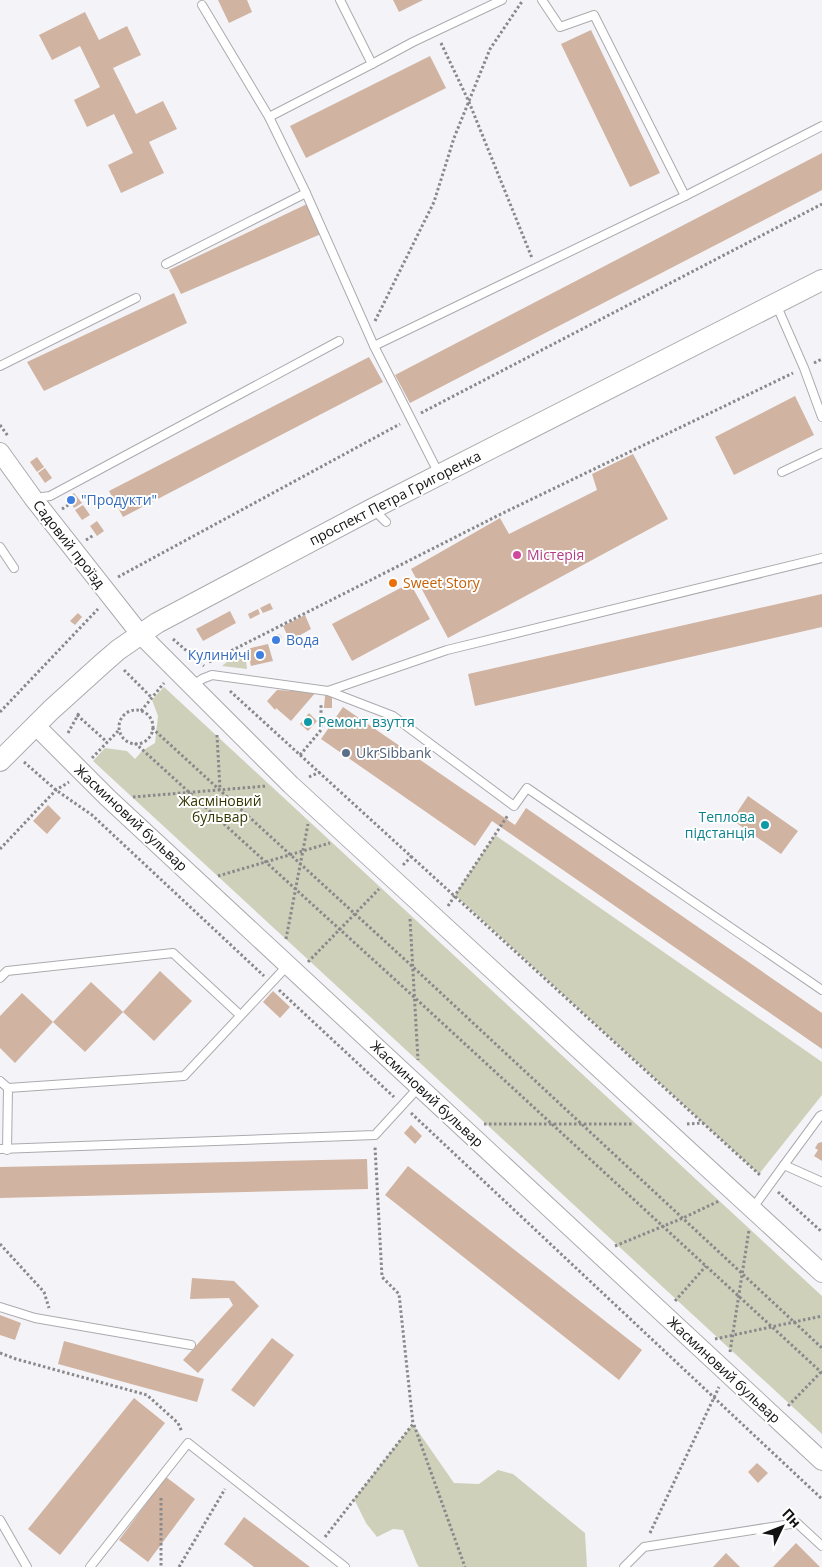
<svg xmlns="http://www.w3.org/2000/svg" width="822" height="1567" viewBox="0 0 822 1567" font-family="'Open Sans',sans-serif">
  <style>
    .green { fill: #ced0ba }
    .building { fill: #d0b3a1 }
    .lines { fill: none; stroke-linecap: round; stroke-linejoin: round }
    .service-casing { stroke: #ababaf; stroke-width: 10 }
    .tertiary-casing { stroke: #ababaf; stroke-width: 20 }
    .secondary-casing { stroke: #ababaf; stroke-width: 22 }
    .path { stroke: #89898c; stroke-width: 3; stroke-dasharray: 2.5 2.5; stroke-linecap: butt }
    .service { stroke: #fff; stroke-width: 8 }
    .tertiary { stroke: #fff; stroke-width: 18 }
    .secondary { stroke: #fff; stroke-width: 20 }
    .shop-dot { fill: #3f7fe0; stroke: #fff; stroke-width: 2 }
    .hotel-dot { fill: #d1479c; stroke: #fff; stroke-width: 2 }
    .food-dot { fill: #e8710a; stroke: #fff; stroke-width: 2 }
    .culture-dot { fill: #0f9aa8; stroke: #fff; stroke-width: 2 }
    .service-dot { fill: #5c6f8a; stroke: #fff; stroke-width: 2 }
    .labels { text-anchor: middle; stroke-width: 4; stroke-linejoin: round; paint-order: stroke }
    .street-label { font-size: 14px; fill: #121213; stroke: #fff }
    .shop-label { font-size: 14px; fill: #366cbe; stroke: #fff; text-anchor: start }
    .hotel-label { font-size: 14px; fill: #b23c85; stroke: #fff; text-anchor: start }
    .food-label { font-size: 14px; fill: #c56008; stroke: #fff; text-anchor: start }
    .culture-label { font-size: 14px; fill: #0d838f; stroke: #fff; text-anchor: start }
    .service-label { font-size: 14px; fill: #4e5e75; stroke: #fff; text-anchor: start }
    .park-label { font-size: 14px; fill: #353600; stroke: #fff }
  </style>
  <rect width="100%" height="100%" fill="#f4f4f8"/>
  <g class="green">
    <polygon points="245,652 247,669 222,666 233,657"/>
    <polygon points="164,687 822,1296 822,1434 93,761 105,748 127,751 135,759 142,751 155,743 158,716 152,700"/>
    <polygon points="495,835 822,1062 822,1095 759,1174 455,895"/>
    <polygon points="413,1424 454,1483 479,1484 498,1470 513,1474 585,1533 587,1567 419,1567 417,1564 403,1530 393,1529 377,1537 366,1523 354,1499"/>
  </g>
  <g class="building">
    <polygon points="218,0 247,0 252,12 229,23"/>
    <polygon points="393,0 423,0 399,12"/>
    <polygon points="85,12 99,40 127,26 141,55 113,68 136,114 163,101 177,129 149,142 164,173 121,193 108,165 133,153 114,114 87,127 74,100 100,87 80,46 52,60 39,35"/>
    <polygon points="591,30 660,173 630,187 561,44"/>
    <polygon points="430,56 446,88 306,158 290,126"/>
    <polygon points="822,153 822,190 410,403 395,375"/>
    <polygon points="307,204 321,234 181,294 169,270"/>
    <polygon points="174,293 187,323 44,391 27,362"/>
    <polygon points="369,357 383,382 123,517 109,491"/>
    <polygon points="795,396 814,435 734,475 715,437"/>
    <polygon points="633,454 668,519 448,638 411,569 500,518 509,534 597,490 592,474"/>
    <polygon points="37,457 44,467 37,472 30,462"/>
    <polygon points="45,468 52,478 45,483 38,473"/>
    <polygon points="74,493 82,503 74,508 67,498"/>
    <polygon points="83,505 90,515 82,520 75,510"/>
    <polygon points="97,521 104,531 97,536 90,526"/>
    <polygon points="410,583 430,619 352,661 332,624"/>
    <polygon points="822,594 822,627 475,706 468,674"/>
    <polygon points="270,603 273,609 263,613 260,608"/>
    <polygon points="258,609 260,614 250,619 248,614"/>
    <polygon points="230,611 236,623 203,641 196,629"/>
    <polygon points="78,613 82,617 75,625 70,621"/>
    <polygon points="305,615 311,629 290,641 283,626"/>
    <circle cx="277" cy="639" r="5"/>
    <polygon points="268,644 273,661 251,666 247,649"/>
    <polygon points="277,690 316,692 291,721 276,708 275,710 267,701"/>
    <polygon points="325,696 332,696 332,708 324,708"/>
    <polygon points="343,707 515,825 526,808 822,1013 822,1049 492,821 475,846 321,739"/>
    <polygon points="309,713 317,721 308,731 300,724"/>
    <polygon points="748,796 798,831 781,854 732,820"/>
    <polygon points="48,805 61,818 47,834 33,821"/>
    <polygon points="160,971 192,1001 154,1041 123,1012"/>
    <polygon points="91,982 123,1012 85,1052 53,1022"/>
    <polygon points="273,991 290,1007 280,1018 263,1002"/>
    <polygon points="22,993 53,1022 15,1063 0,1048 0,1016"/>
    <polygon points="411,1125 422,1136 415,1144 404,1133"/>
    <polygon points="822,1142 822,1161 814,1156 818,1150 815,1148 818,1143"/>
    <polygon points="367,1159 368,1189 0,1198 0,1167"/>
    <polygon points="408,1166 642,1350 619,1380 385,1195"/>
    <polygon points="192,1278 234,1281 259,1306 198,1373 183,1360 233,1305 229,1298 190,1299"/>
    <polygon points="0,1315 21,1323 15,1340 0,1335"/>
    <polygon points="272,1338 294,1355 254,1407 231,1390"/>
    <polygon points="64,1341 204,1379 197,1402 58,1364"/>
    <polygon points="134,1398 165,1423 60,1555 28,1529"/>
    <polygon points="757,1463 768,1473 758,1483 748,1472"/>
    <polygon points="166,1477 195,1499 148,1562 119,1540"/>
    <polygon points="244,1517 310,1567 254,1567 224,1544"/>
    <polygon points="796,1543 820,1567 773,1567"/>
    <polygon points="726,1553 740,1567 713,1567"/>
  </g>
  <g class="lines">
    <g class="service-casing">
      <g id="service">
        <polyline points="340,0 372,64 269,117 306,193 374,346 439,474"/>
        <polyline points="542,0 560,27 594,15 685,196"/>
        <polyline points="202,5 269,117"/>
        <polyline points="372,64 413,42 502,0"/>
        <polyline points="166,264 306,193"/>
        <polyline points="776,304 804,368 822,417"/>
        <polyline points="374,346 685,196 822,126"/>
        <polyline points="0,366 136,298"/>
        <polyline points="782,472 822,453"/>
        <polyline points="35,498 50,496 339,341"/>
        <polyline points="373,509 386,522"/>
        <polyline points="0,547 14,568"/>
        <polyline points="192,686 202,679 212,675 328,691 393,716 514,806 527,788 822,990"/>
        <polyline points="328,691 447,650 822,558"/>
        <polyline points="0,978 7,971 173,953 240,1015"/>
        <polyline points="0,1081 8,1088"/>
        <polyline points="0,1149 375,1135 419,1087"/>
        <polyline points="7,1150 8,1088 184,1076 288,965"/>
        <polyline points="784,1165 820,1116 822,1115"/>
        <polyline points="752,1209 784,1165 822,1182"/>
        <polyline points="0,1307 35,1318 191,1345"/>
        <polyline points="0,1520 27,1567"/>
        <polyline points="90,1567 188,1443 345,1567"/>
        <polyline points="624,1567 644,1547 797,1523 822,1546"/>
      </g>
    </g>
    <g class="tertiary-casing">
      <g id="tertiary">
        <polyline points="0,452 33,498 140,634 291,785 822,1273"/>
        <polyline points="35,725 108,798 822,1461"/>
      </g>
    </g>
    <g class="secondary-casing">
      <polyline id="secondary" points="0,761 51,710 103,663 118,650 157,623 372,509 822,280"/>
    </g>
    <g class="path">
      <polyline points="441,43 469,102 532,258"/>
      <polyline points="375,321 434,202 454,138 490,49 523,0"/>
      <polyline points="814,363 822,359"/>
      <polyline points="421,413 822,204"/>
      <polyline points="0,425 8,436"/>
      <polyline points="62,509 70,504"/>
      <polyline points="86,540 94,535"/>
      <polyline points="118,577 400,424"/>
      <polyline points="173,639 204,666"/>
      <polyline points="209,662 501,514 793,373"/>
      <polyline points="124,670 151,697"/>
      <polyline points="230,691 761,1176"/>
      <circle cx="136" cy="727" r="17"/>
      <polyline points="141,711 164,683"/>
      <polyline points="0,712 98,609"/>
      <polyline points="77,715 107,742"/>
      <polyline points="152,728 413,967 822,1348"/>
      <polyline points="68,733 79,713"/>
      <polyline points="217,735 220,789"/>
      <polyline points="135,743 413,996 822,1373"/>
      <polyline points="300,755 321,730 321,703"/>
      <polyline points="92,758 119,730"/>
      <polyline points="24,762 56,790 92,815 264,976"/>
      <polyline points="309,777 320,772"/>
      <polyline points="133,797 267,786"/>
      <polyline points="0,849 56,790 69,782"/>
      <polyline points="403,865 412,856"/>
      <polyline points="218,876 330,843"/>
      <polyline points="448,906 508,815"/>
      <polyline points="410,919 418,1060"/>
      <polyline points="286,939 308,824"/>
      <polyline points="308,962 379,889"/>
      <polyline points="279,990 394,1097"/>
      <polyline points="411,1113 822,1499"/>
      <polyline points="484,1124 633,1124"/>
      <polyline points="687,1124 703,1123"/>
      <polyline points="778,1192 822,1232"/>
      <polyline points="0,1244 44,1292 49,1308"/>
      <polyline points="615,1246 683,1218 719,1201"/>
      <polyline points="675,1301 706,1266"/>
      <polyline points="715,1339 822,1316"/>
      <polyline points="730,1352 749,1230"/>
      <polyline points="0,1353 16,1359 147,1395 178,1423 182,1432"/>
      <polyline points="788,1406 822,1371"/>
      <polyline points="414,1425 465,1567"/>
      <polyline points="161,1498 161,1567"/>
      <polyline points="650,1533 719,1387"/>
      <polyline points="325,1537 413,1424 399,1294 382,1277 375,1147"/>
      <polyline points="179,1567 225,1489"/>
    </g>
    <use href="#service" class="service"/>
    <use href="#tertiary" class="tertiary"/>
    <use href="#secondary" class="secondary"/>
  </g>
  <g class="shop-dot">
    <circle cx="71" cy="500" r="5"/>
    <circle cx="276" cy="640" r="5"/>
    <circle cx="260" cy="655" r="5"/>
  </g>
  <circle class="hotel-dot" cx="517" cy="555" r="5"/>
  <circle class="food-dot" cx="393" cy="583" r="5"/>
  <g class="culture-dot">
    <circle cx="308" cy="722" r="5"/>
    <circle cx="765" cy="825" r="5"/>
  </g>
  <circle class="service-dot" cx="346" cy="753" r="5"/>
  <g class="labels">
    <g class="street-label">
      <text transform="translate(395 498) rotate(-27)" y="5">проспект Петра Григоренка</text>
      <text transform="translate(69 544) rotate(52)" y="5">Садовий проїзд</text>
      <text transform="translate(131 818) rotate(43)" y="5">Жасминовий бульвар</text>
      <text transform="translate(427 1094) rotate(43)" y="5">Жасминовий бульвар</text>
      <text transform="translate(724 1370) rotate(43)" y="5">Жасминовий бульвар</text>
    </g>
    <g class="shop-label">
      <text x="81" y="505">"Продукти"</text>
      <text x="286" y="645">Вода</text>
      <text x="250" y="660" text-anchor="end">Кулиничі</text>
    </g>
    <g class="hotel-label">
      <text x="527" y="560">Містерія</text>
    </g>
    <g class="food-label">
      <text x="403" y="588">Sweet Story</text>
    </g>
    <g class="culture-label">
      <text x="318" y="727">Ремонт взуття</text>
      <text x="755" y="822" text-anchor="end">Теплова<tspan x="755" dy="16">підстанція</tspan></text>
    </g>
    <g class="service-label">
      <text x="356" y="758">UkrSibbank</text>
    </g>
    <g class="park-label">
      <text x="220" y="806">Жасміновий<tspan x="220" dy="16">бульвар</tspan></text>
    </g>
  </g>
  <g transform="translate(782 1527) rotate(47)" stroke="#ffffff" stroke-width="4" paint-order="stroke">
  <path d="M0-4L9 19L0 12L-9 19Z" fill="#121213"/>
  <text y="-8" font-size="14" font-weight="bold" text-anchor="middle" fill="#121213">Пн</text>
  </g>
</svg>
